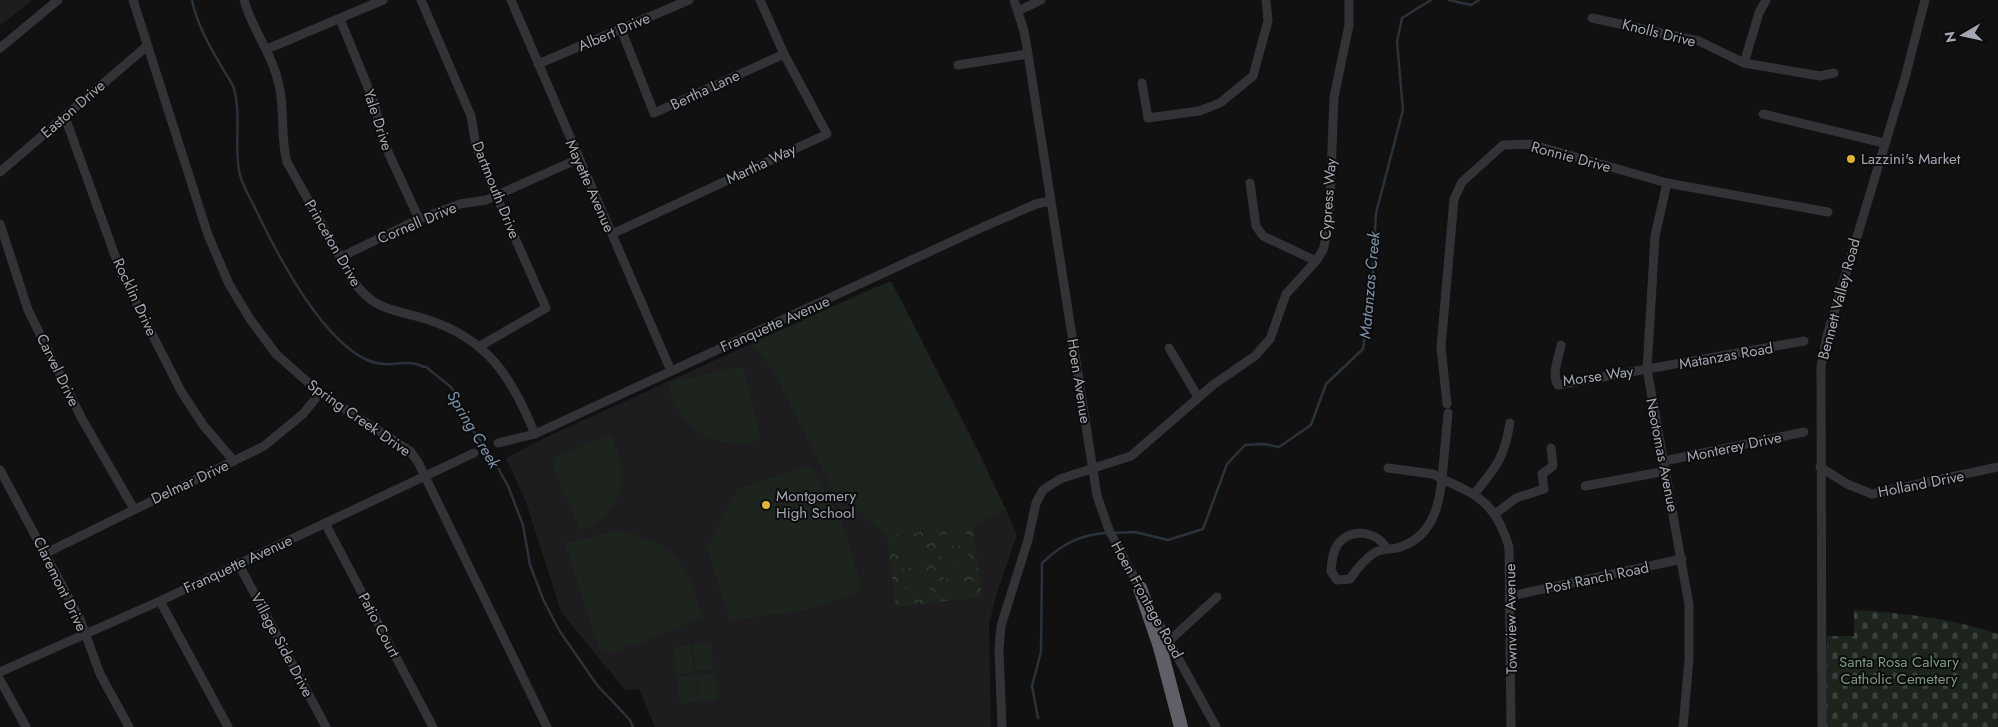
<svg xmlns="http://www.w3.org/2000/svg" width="1998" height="727" viewBox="0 0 1998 727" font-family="Jost,sans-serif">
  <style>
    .built { fill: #1d1d1f }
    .cemetery { fill: url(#cemetery-stones) }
    .park { fill: url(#park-crowns) }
    .garden { fill: #1d241e }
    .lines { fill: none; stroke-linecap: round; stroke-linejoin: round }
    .stream { stroke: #2b3239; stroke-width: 2.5 }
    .minor { stroke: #323337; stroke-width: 9 }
    .highway { stroke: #5f6067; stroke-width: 14 }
    .poi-dot { fill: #e0b33b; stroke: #0c0c0d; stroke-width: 2 }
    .labels { text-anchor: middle; stroke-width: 4; stroke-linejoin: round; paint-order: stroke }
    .street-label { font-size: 15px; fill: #a3a7b1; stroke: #0c0c0d }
    .poi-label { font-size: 15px; fill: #a3a7b1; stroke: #0c0c0d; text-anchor: start }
    .park-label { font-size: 15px; fill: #7c9b80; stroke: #0c0c0d }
    .water-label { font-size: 16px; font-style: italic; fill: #7d92aa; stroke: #0c0c0d }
  </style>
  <defs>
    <pattern id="cemetery-stones" width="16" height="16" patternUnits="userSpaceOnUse" patternTransform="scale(1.25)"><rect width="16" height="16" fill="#1d241e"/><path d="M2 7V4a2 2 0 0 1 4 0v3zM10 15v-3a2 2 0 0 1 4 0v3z" fill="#3b413c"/></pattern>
    <pattern id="park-crowns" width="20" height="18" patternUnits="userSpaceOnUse" patternTransform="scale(1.25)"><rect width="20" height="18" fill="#1d241e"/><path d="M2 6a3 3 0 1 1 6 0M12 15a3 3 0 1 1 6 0" fill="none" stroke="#3b413c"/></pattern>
  </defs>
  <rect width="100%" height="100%" fill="#111112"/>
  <g class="built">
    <polygon points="0,0 32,0 0,26"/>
    <polygon points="875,287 899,296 980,454 1017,534 996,596 989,624 991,727 655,727 639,689 625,690 561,612 526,502 506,458 538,441"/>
  </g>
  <path class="cemetery" d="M1854 610C1904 613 1951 618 1998 634V727H1826L1827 636H1854Z"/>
  <polygon class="park" points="973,526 982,597 896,607 887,536"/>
  <g class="garden">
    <polygon points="891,281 1006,509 973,526 887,536 834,491 773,370 752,343"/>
    <path d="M739 367 744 370 761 440C717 454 678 426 668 383Z"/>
    <path d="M611 434C629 479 627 509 581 531L552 465 553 458Z"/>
    <polygon points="810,466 840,517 861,584 856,593 804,610 730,621 707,548 738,489"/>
    <path d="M614 531C673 538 687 564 702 617L651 639 609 653 599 648 565 543Z"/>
    <polygon points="966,532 968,544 940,547 939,535"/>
    <polygon points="923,537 925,550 897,553 896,540"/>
    <polygon points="968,548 969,560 942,564 940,551"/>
    <polygon points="925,553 927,566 899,569 898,556"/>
    <polygon points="970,564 971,576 944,580 942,567"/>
    <polygon points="927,569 929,582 901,585 900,572"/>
    <polygon points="972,580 973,593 946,596 944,584"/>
    <polygon points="929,586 931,598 903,601 902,589"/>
    <polygon points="711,642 714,669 696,671 693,644"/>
    <polygon points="691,645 694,672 676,674 673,647"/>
    <polygon points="715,673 718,700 700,702 697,675"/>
    <polygon points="695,675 698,702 680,704 677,677"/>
  </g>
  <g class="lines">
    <g class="stream">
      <path d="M192 0C197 25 210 47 223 69 226 75 232 82 234 89 242 117 233 147 240 175 243 187 251 199 256 210 278 256 320 338 367 360 386 369 401 360 416 364 421 365 421 367 426 367L452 388 472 429 492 457 508 486 523 525 530 565 543 599 559 630 597 685 630 720 633 727"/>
      <polyline points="1449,0 1471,5 1479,0"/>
      <polyline points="1113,533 1135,532 1168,540 1203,529 1227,464 1245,445 1264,444 1279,447 1311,425 1326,384 1363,349 1372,285 1376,213 1403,110 1397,42 1402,18 1431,0"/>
      <path d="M1038 718 1032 686 1041 652 1042 563C1061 545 1080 534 1108 533"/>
    </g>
    <g class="minor">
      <polyline points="133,0 208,235 229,284 250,319 276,354 320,393 410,451 418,462 547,727"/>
      <path d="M244 0C252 30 272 52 279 85 285 110 280 137 287 162L354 282C376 312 394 309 426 319 488 339 511 376 535 434"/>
      <polyline points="421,0 471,116 476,146 492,186 546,308 480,346"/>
      <polyline points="511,0 671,371"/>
      <polyline points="1014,0 1024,31 1028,54 1097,496 1109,530 1142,592"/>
      <polyline points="1018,11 1041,0"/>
      <polyline points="1592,18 1699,41 1744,63 1820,76 1834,73"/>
      <polyline points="340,19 374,102 383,141 419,219"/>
      <polyline points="621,29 654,113 784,54"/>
      <polyline points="0,48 58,0"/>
      <polyline points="267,49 383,0"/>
      <polyline points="1744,63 1759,13 1766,0"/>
      <polyline points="538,64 689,0"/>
      <polyline points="958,65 1028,54"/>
      <polyline points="1142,83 1148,118 1199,111 1220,103 1253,76 1268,21 1266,0"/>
      <polyline points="1763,114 1884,143"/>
      <polyline points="65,117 122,275 181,391 203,425 234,461"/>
      <polyline points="0,172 147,46"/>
      <polyline points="1250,183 1256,226 1263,236 1316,261"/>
      <polyline points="1667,183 1655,236 1647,369 1689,605 1689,659 1683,727"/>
      <polyline points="0,224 28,310 82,419 134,509"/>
      <polyline points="612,234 827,134 784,54 760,0"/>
      <polyline points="341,257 419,219 460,204 486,200 578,159"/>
      <path d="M1561 345C1559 356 1551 376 1558 385L1804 341"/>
      <polyline points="1169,348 1198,397"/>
      <polyline points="1447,404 1441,347 1454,199 1462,182 1503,145 1530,144 1667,183 1828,212"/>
      <path d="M1448 413 1442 479C1481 496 1496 505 1509 547L1511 727"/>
      <polyline points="498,443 535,434 983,227 1036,204 1050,201"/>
      <polyline points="1664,461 1804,432"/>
      <polyline points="1820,467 1847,484 1872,494 1998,467"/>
      <polyline points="0,470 80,619 100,674 129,727"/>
      <polyline points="1585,486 1666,471"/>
      <path d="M1475 493C1497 466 1504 458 1510 423"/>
      <polyline points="1495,514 1516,498 1544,489 1542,474 1553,466 1551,448"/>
      <polyline points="325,523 433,727"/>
      <path d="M1387 549C1377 531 1351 527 1338 544 1332 552 1332 562 1331 571L1337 580 1350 579C1356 570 1365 559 1374 553 1382 548 1392 550 1400 547 1431 537 1439 508 1442 479L1433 474 1388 468"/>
      <polyline points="46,553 264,446 303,414 320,393"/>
      <polyline points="238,563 326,727"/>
      <polyline points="1511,596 1682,559"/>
      <polyline points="160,601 228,727"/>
      <polyline points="1154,614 1216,727"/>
      <polyline points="1169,641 1217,597"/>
      <polyline points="0,672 160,601 474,453"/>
      <polyline points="0,680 26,727"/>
      <polyline points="1002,727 999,649 1001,626 1028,540 1036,503 1043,490 1060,479 1131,456 1213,385 1255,356 1270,339 1286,294 1316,261 1323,250 1329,226 1334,97 1349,25 1349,0"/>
      <polyline points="1822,727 1821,367 1827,336 1905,78 1925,0"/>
    </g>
    <polyline class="highway" points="1140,588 1160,647 1181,727"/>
  </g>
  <g class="poi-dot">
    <circle cx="1851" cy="159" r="5"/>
    <circle cx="766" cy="505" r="5"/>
  </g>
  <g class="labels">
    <g class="street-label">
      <text transform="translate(614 32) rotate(-23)" y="5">Albert Drive</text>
      <text transform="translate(1659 33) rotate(14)" y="5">Knolls Drive</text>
      <text transform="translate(705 90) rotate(-25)" y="5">Bertha Lane</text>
      <text transform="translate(73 109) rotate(-41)" y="5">Easton Drive</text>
      <text transform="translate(378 120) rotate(72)" y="5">Yale Drive</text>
      <text transform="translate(1571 157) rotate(15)" y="5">Ronnie Drive</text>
      <text transform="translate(761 164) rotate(-25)" y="5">Martha Way</text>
      <text transform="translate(590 186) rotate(66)" y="5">Mayette Avenue</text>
      <text transform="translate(496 190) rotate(68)" y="5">Dartmouth Drive</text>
      <text transform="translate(1328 199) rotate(-86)" y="5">Cypress Way</text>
      <text transform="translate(417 223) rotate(-23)" y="5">Cornell Drive</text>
      <text transform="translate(333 243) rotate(60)" y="5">Princeton Drive</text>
      <text transform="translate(135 297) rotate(65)" y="5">Rocklin Drive</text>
      <text transform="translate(1839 299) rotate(-75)" y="5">Bennett Valley Road</text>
      <text transform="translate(775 324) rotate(-24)" y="5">Franquette Avenue</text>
      <text transform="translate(1726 356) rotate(-10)" y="5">Matanzas Road</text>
      <text transform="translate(58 370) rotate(64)" y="5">Carvel Drive</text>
      <text transform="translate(1598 376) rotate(-8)" y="5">Morse Way</text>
      <text transform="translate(1079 381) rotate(81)" y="5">Hoen Avenue</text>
      <text transform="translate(359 418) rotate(35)" y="5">Spring Creek Drive</text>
      <text transform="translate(1734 447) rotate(-12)" y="5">Monterey Drive</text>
      <text transform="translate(1662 455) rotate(79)" y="5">Neotomas Avenue</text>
      <text transform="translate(190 482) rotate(-25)" y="5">Delmar Drive</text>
      <text transform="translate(1921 484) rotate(-11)" y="5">Holland Drive</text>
      <text transform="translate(238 564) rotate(-25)" y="5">Franquette Avenue</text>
      <text transform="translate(1597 578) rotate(-12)" y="5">Post Ranch Road</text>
      <text transform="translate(60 584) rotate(64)" y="5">Claremont Drive</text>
      <text transform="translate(1147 600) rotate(61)" y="5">Hoen Frontage Road</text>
      <text transform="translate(1511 619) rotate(-91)" y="5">Townview Avenue</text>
      <text transform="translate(379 625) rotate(62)" y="5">Patio Court</text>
      <text transform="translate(282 645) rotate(62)" y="5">Village Side Drive</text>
    </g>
    <g class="poi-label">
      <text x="1861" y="164">Lazzini's Market</text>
      <text x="776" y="501">Montgomery<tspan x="776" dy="17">High School</tspan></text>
    </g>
    <g class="park-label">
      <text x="1899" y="667">Santa Rosa Calvary<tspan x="1899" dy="17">Catholic Cemetery</tspan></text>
    </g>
    <g class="water-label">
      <text transform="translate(1369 285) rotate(-85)" y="6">Matanzas Creek</text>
      <text transform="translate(474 429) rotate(59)" y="6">Spring Creek</text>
    </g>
  </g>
  <g transform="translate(1963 35) rotate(261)" stroke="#0c0c0d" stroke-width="4" paint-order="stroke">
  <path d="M0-4L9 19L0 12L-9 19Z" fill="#a3a7b1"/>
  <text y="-8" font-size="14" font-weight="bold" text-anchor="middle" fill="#a3a7b1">N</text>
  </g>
</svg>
